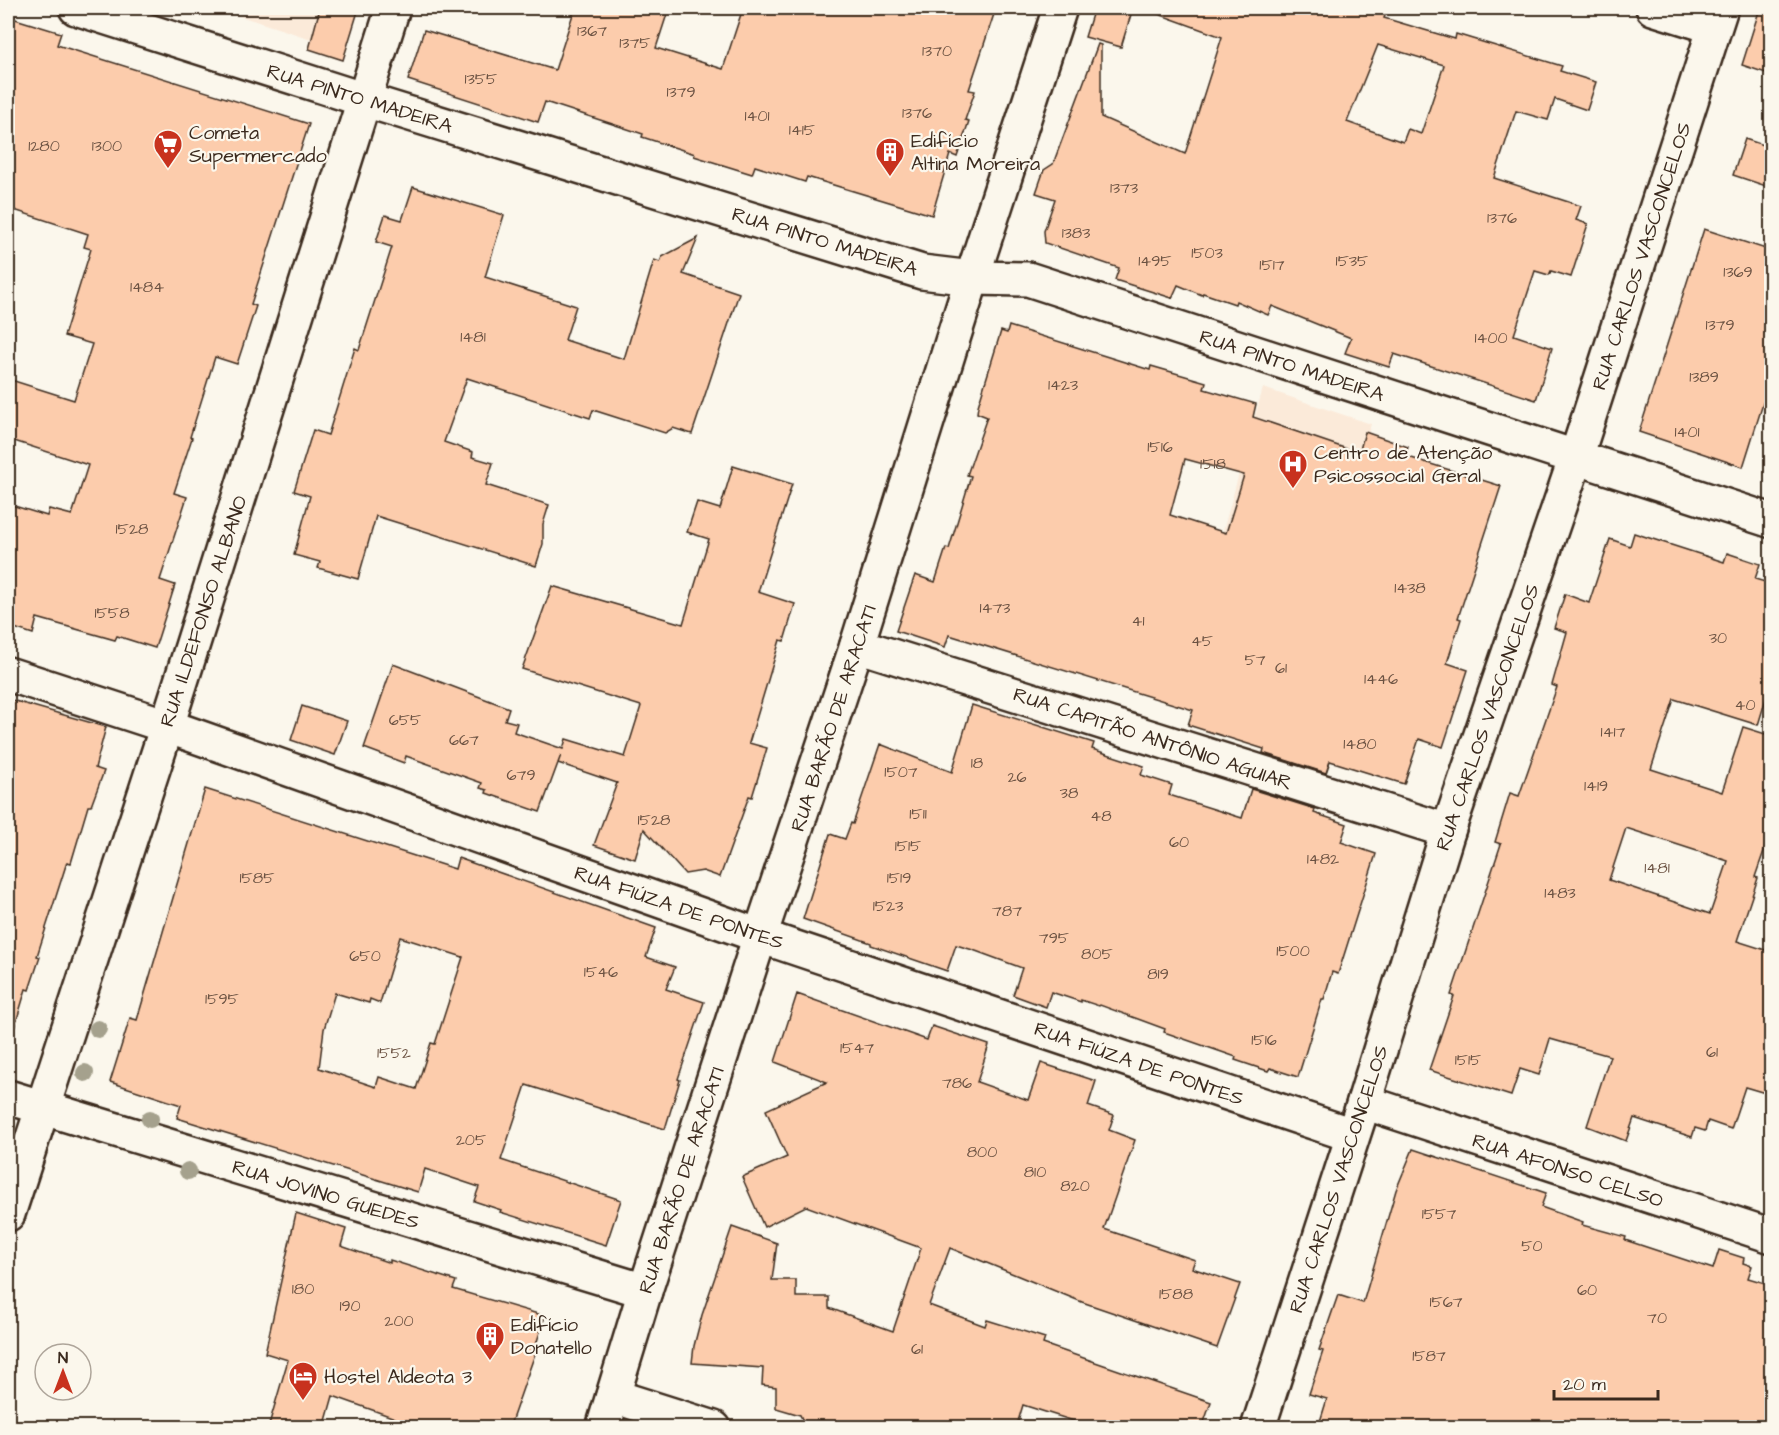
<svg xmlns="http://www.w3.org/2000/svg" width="1779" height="1435" viewBox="0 0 1779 1435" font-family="'Architects Daughter',sans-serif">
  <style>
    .built { fill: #fbead9 }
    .building { fill: #fcccac; stroke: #3b2a1e; stroke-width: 1.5; fill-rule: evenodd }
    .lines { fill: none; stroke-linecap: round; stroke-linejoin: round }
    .minor-casing { stroke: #3b2a1e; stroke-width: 38 }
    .tertiary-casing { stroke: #3b2a1e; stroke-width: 38 }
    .secondary-casing { stroke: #3b2a1e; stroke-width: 38 }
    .minor { stroke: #fbf7ec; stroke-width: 33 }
    .tertiary { stroke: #fbf7ec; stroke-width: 33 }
    .secondary { stroke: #fbf7ec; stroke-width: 33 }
    .tree { fill: #a5a18d }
    .labels { text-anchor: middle; stroke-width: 4.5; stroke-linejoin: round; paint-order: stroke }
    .number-label { font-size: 16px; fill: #6b5242 }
    .street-label { font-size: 20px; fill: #3b2a1e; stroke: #fbf7ec }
    .poi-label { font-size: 20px; fill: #3b2a1e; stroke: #fbf7ec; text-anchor: start }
  </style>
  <rect width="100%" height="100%" fill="#fbf7ec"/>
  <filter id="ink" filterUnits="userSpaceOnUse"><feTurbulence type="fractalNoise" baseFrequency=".0167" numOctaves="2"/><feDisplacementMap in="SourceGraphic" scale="12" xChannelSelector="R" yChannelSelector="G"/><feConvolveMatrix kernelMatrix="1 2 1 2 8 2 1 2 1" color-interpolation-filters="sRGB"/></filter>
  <g filter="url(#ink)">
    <g class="built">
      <polygon points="215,8 350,8 336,47"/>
      <polygon points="1263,388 1371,424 1320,589 1216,556"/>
    </g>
    <g class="building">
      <polygon points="320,8 359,8 343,60 309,49"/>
      <polygon points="575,8 669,8 656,48 723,69 743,8 996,8 969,90 975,91 965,120 969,121 957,157 950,154 932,215 807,177 805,182 755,166 752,174 694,156 695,154 642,137 643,134 545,102 538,122 408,80 424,30 555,70"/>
      <polygon points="1094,8 1133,8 1121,47 1085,37"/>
      <path d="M1150 8H1388L1384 18 1455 39 1456 34 1489 44 1562 66 1560 71 1596 82 1587 110 1555 99 1548 120 1516 111 1494 178 1581 206 1576 220 1588 224 1571 277 1551 271 1549 275 1535 271 1514 335 1552 348 1536 400 1394 354 1389 367 1345 353 1351 338 1272 306 1268 315 1236 301 1235 304 1203 293 1202 295 1178 285 1172 298 1115 280 1119 268 1045 243 1044 231 1055 199 1036 193 1044 170 1053 164 1098 44 1101 45V117L1185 154 1222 37 1150 11ZM1378 45 1444 65 1421 134 1408 129 1403 142 1347 122Z"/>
      <polygon points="1760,8 1772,8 1772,75 1742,65"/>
      <polygon points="12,18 61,33 57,45 309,124 251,304 256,306 237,364 215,357 190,437 192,438 174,493 187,497 160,580 175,585 155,648 117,636 115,640 37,618 33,634 8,626 8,504 47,516 49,509 72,515 88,465 8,439 8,379 74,400 92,344 64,336 91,249 84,247 88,234 8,208 8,32"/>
      <polygon points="1745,139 1772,148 1772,188 1733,175"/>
      <polygon points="413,187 504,215 485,277 576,306 565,340 624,359 654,260 660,262 662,257 698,238 683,274 739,293 692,434 673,428 665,433 593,410 590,418 467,378 444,442 473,452 472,457 493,463 486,485 549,505 543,524 543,544 536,566 376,516 358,579 318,568 320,562 294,555 310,496 294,491 313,430 328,435 355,348 359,350 392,247 376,242 385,215 402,220"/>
      <polygon points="1704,229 1772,251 1772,375 1743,467 1639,432"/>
      <path d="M1009 326 1150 370 1151 366 1206 382 1204 389 1256 404 1253 417 1359 453 1365 432 1408 447 1405 456 1501 486 1458 618 1461 619 1447 663 1468 670 1443 747 1419 739 1404 784 1330 761 1326 773 1263 753 1264 749 1188 725 1193 710 949 635 945 647 896 631 915 575 935 582 946 548 949 549 971 476 967 475 987 417 977 413 978 406 1001 331 1007 333ZM1185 459 1244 475 1226 533 1170 515Z"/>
      <polygon points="733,466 792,484 758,592 795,604 784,641 780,640 749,743 767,748 752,797 749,796 720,877 703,871 685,874 644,829 635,859 594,845 617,783 558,763 561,755 540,812 486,793 487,790 480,788 482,783 406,756 404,763 364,748 393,664 509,708 505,720 517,723 514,732 563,749 566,739 625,757 641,706 522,669 552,586 683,624 709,539 687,532 697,502 720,509"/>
      <path d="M1634 533 1724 562 1727 553 1760 564 1755 579 1772 584V679L1758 725 1674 699 1651 769 1722 792 1743 727 1772 736V828L1755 877 1758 878 1737 941 1772 952V1095L1745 1087 1731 1129 1708 1121 1705 1131 1695 1128 1692 1137 1634 1118 1626 1141 1587 1126 1610 1056 1550 1039 1539 1075 1520 1069 1511 1096 1429 1070 1454 996 1451 995 1501 844 1495 842 1510 793 1519 796 1557 687 1552 685 1567 632 1554 628 1565 594 1589 603 1610 539 1630 546ZM1626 828 1728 861 1710 914 1609 880Z"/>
      <polygon points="8,699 106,727 95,768 104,771 91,806 88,806 71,863 67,862 37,956 40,957 29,990 26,989 14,1029 8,1028"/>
      <polygon points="972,705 1094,743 1092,749 1144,766 1141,775 1172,785 1169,795 1242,818 1251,789 1315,809 1314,813 1347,824 1341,842 1376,854 1338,974 1332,972 1324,999 1322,999 1298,1077 1270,1068 1268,1071 1235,1060 1236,1057 1164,1032 1165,1029 1100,1005 1099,1006 1081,1000 1081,1002 1051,992 1046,1007 1013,995 1022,968 973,950 956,945 947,971 871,945 871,943 803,919 830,834 845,839 851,823 853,824 880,744 952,772"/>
      <polygon points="302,706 347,721 335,755 291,740"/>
      <path d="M205 789 455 869 458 858 656 928 646 957 675 967 666 989 704 1002 678 1079 680 1080 665 1129 526 1085 501 1160 621 1200 606 1245 500 1212 501 1210 474 1201 479 1187 425 1169 418 1192 177 1118 181 1105 110 1082 130 1018 137 1020ZM400 937 463 957 435 1044 431 1043 416 1089 379 1077 376 1087 319 1068 324 1029 335 993 369 1003 370 999 380 1003Z"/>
      <polygon points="797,994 927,1040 932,1026 989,1045 977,1082 1028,1100 1041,1063 1096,1081 1088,1106 1114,1115 1109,1130 1135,1140 1104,1229 1195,1260 1192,1268 1240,1284 1217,1348 1082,1302 950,1248 929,1305 985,1326 987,1320 1045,1338 1043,1344 1211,1402 1202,1428 1075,1428 1077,1422 1023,1405 1016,1428 819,1428 804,1423 800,1415 776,1408 776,1387 762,1385 763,1368 692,1363 694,1346 702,1315 732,1227 777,1243 772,1280 796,1280 796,1297 829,1297 829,1308 893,1331 921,1248 806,1206 764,1227 742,1177 787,1157 766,1110 827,1082 775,1062"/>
      <polygon points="1413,1149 1546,1193 1541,1207 1583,1222 1582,1225 1626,1237 1625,1240 1713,1269 1719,1250 1744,1258 1743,1263 1752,1266 1748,1278 1772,1285 1772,1428 1318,1428 1327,1399 1309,1394 1323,1351 1319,1350 1338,1295 1363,1303 1396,1190"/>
      <polygon points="296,1213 346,1229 341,1246 390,1263 390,1260 456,1281 453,1289 545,1316 534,1351 536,1351 509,1428 392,1428 395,1418 333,1396 324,1428 268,1428 288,1360 265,1353"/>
    </g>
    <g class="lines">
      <g class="minor-casing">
        <g id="minor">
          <polyline points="1653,8 1714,27"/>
          <polyline points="857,645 1448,831"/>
          <polyline points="8,674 167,726 760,936 1352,1135"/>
          <polyline points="8,1097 645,1291"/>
          <polyline points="1364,1102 1772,1236"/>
          <polyline points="613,1396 714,1428"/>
        </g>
      </g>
      <g class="tertiary-casing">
        <g id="tertiary">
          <polyline points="8,1214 167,726 393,8"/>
          <polyline points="603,1428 645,1291 760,936 857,645 972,278 1060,8"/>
        </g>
      </g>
      <g class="secondary-casing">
        <g id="secondary">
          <polyline points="76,8 365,100 922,272 972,278 1028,279 1772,521"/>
          <polyline points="1258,1428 1364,1102 1448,831 1576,457 1721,8"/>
        </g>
      </g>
      <use href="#minor" class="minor"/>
      <use href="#tertiary" class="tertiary"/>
      <use href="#secondary" class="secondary"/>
    </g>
    <g class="tree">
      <circle cx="98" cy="1029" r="9"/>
      <circle cx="85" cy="1073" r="9"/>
      <circle cx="150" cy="1119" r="9"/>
      <circle cx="188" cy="1171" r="9"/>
    </g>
  </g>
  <defs>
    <g id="supermarket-pin" transform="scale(1.5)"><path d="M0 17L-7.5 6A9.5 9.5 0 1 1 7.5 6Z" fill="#c8321e" stroke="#fbf7ec"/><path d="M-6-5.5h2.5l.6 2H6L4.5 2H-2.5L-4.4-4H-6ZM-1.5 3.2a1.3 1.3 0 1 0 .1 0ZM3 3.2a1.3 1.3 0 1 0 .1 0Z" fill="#fff"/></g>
    <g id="building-pin" transform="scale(1.5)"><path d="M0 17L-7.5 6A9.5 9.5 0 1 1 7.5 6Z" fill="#c8321e" stroke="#fbf7ec"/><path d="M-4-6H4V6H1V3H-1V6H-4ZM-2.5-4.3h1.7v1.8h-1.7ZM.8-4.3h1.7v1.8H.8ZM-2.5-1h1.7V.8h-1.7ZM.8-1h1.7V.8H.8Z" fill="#fff"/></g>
    <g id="hospital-pin" transform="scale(1.5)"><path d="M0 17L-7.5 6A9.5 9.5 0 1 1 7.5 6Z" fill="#c8321e" stroke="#fbf7ec"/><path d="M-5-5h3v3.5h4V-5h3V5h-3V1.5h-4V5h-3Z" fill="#fff"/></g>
    <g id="hotel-pin" transform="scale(1.5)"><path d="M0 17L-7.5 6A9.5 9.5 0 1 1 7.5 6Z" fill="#c8321e" stroke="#fbf7ec"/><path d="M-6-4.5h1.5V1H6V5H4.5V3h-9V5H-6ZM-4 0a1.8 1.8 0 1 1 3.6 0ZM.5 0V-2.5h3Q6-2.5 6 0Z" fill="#fff"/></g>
  </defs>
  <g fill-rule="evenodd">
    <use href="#supermarket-pin" x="168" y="144"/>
    <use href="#building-pin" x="890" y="152"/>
    <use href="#hospital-pin" x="1293" y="464"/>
    <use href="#building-pin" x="490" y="1336"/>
    <use href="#hotel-pin" x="303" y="1376"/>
  </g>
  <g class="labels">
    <g class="number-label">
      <text x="592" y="36">1367</text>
      <text x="635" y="48">1375</text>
      <text x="937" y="56">1370</text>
      <text x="481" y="84">1355</text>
      <text x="681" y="97">1379</text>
      <text x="917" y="118">1376</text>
      <text x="757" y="121">1401</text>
      <text x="802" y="135">1415</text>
      <text x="44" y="151">1280</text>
      <text x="107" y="151">1300</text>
      <text x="1124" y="193">1373</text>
      <text x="1502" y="223">1376</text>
      <text x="1076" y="238">1383</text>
      <text x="1207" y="258">1503</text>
      <text x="1155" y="266">1495</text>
      <text x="1352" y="266">1535</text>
      <text x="1272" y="270">1517</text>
      <text x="1738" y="277">1369</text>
      <text x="147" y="292">1484</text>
      <text x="1720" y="330">1379</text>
      <text x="473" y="342">1481</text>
      <text x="1491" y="343">1400</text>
      <text x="1704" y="382">1389</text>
      <text x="1063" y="390">1423</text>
      <text x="1687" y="437">1401</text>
      <text x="1160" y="452">1516</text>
      <text x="1213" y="469">1518</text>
      <text x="132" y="534">1528</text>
      <text x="1410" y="593">1438</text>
      <text x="995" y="613">1473</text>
      <text x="112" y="618">1558</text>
      <text x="1138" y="626">41</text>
      <text x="1718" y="643">30</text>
      <text x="1202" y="646">45</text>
      <text x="1255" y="665">57</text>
      <text x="1281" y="673">61</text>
      <text x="1381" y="684">1446</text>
      <text x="1745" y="710">40</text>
      <text x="405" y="725">655</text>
      <text x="1613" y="737">1417</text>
      <text x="464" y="745">667</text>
      <text x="1360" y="749">1480</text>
      <text x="977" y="768">18</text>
      <text x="901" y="777">1507</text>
      <text x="521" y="780">679</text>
      <text x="1017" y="782">26</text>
      <text x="1596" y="791">1419</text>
      <text x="1069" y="798">38</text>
      <text x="918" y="819">1511</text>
      <text x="1101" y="821">48</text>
      <text x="654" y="825">1528</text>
      <text x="1179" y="847">60</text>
      <text x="908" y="851">1515</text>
      <text x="1323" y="864">1482</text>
      <text x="1657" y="873">1481</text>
      <text x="257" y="883">1585</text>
      <text x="899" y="883">1519</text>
      <text x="1560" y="898">1483</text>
      <text x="888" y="911">1523</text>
      <text x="1007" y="916">787</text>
      <text x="1054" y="943">795</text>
      <text x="1293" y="956">1500</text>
      <text x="1097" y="959">805</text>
      <text x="365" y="961">650</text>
      <text x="601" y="977">1546</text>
      <text x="1158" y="979">819</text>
      <text x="222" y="1004">1595</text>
      <text x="1264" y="1045">1516</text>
      <text x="857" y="1053">1547</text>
      <text x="1712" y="1057">61</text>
      <text x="394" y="1058">1552</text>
      <text x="1468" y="1065">1515</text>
      <text x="957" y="1088">786</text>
      <text x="471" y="1145">205</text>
      <text x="982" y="1157">800</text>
      <text x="1035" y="1177">810</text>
      <text x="1075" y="1191">820</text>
      <text x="1439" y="1219">1557</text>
      <text x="1532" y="1251">50</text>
      <text x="303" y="1294">180</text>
      <text x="1587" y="1295">60</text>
      <text x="1176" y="1299">1588</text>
      <text x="1446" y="1307">1567</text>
      <text x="350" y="1311">190</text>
      <text x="1657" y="1323">70</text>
      <text x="399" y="1326">200</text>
      <text x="917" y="1354">61</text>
      <text x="1429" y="1361">1587</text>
    </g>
    <g class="street-label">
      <text transform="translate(360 98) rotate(17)" y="7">RUA PINTO MADEIRA</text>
      <text transform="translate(825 241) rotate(17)" y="7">RUA PINTO MADEIRA</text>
      <text transform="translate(1641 256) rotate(-72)" y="7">RUA CARLOS VASCONCELOS</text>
      <text transform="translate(1292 365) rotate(18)" y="7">RUA PINTO MADEIRA</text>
      <text transform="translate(203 611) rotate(-72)" y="7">RUA ILDEFONSO ALBANO</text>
      <text transform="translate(1487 717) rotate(-71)" y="7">RUA CARLOS VASCONCELOS</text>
      <text transform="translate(833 718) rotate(-72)" y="7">RUA BARÃO DE ARACATI</text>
      <text transform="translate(1153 738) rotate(18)" y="7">RUA CAPITÃO ANTÔNIO AGUIAR</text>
      <text transform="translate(679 907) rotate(19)" y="7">RUA FIÚZA DE PONTES</text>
      <text transform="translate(1139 1063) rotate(19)" y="7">RUA FIÚZA DE PONTES</text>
      <text transform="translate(1568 1170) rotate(18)" y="7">RUA AFONSO CELSO</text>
      <text transform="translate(1338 1179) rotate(-72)" y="7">RUA CARLOS VASCONCELOS</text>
      <text transform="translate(681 1180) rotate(-72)" y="7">RUA BARÃO DE ARACATI</text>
      <text transform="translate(326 1194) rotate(17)" y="7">RUA JOVINO GUEDES</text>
    </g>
    <g class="poi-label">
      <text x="189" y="139">Cometa<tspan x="189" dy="23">Supermercado</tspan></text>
      <text x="911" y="147">Edifício<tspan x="911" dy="23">Altina Moreira</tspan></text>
      <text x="1314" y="459">Centro de Atenção<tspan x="1314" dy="23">Psicossocial Geral</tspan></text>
      <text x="511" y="1331">Edifício<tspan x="511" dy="23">Donatello</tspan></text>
      <text x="324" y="1383">Hostel Aldeota 3</text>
    </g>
  </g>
  <rect width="1779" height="1435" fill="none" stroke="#fbf7ec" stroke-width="30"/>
  <rect x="15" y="15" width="1749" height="1405" fill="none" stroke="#3b2a1e" stroke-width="2" filter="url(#ink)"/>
  <g transform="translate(63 1372)"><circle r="28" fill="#fbf7ec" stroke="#aea59a" stroke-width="1.5"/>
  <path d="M0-4.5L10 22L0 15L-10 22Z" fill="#c8321e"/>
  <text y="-9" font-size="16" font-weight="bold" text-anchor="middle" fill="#3b2a1e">N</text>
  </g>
  <path d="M1554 1390v9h104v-9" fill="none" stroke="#3b2a1e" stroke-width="3"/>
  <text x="1563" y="1390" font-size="18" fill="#3b2a1e" stroke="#fbf7ec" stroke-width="4.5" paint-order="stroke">20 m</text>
</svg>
